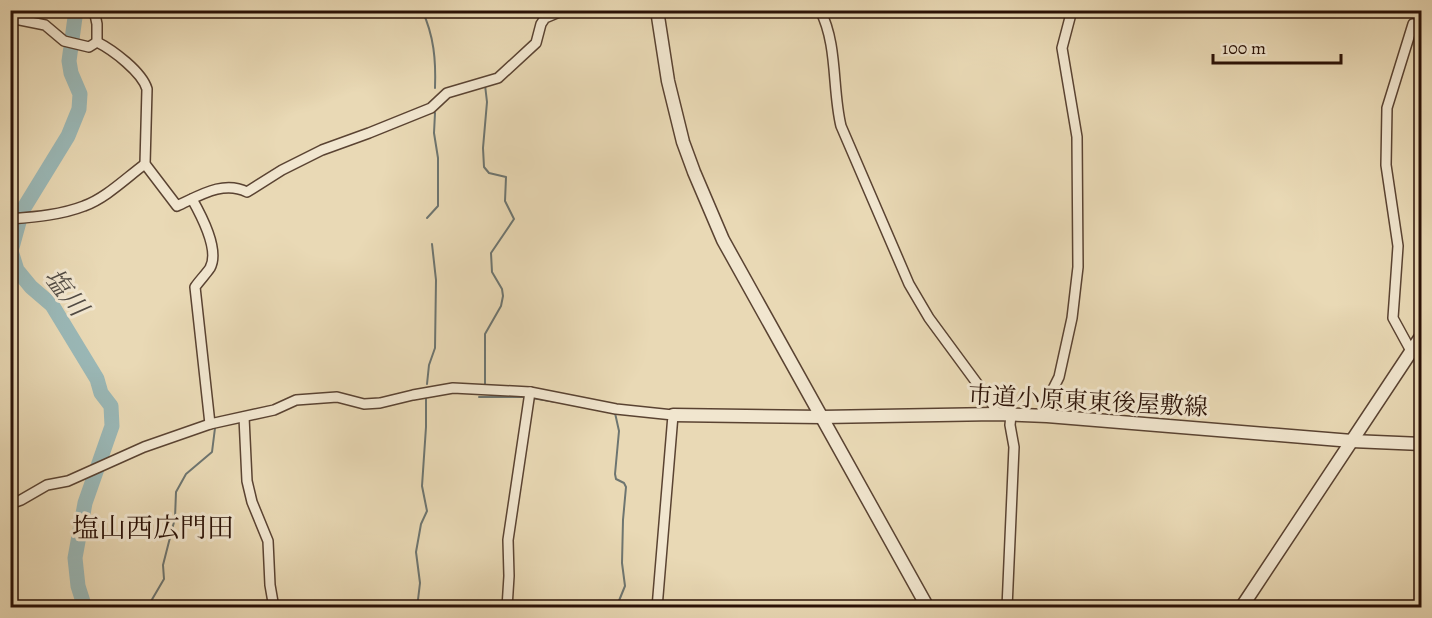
<svg xmlns="http://www.w3.org/2000/svg" width="1432" height="618" viewBox="0 0 1432 618" font-family="Alegreya,'Noto Serif JP',serif">
  <style>
    .lines { fill: none; stroke-linecap: round; stroke-linejoin: round }
    .stream { stroke: #6d7570; stroke-width: 2 }
    .river { stroke: #9ab8b7; stroke-width: 15 }
    .minor-casing { stroke: #5a4332; stroke-width: 12 }
    .tertiary-casing { stroke: #5a4332; stroke-width: 15 }
    .minor { stroke: #f1e6cf; stroke-width: 9 }
    .tertiary { stroke: #f1e6cf; stroke-width: 12 }
    .labels { text-anchor: middle; stroke-width: 6; stroke-linejoin: round; paint-order: stroke }
    .street-label { font-size: 24px; fill: #2a1106; stroke: #f1e6cf }
    .water-label { font-size: 26px; font-style: italic; fill: #514b44; stroke: #f1e6cf }
    .quarter-label { font-size: 27px; fill: #2a1106; stroke: #f1e6cf }
  </style>
  <rect width="100%" height="100%" fill="#e9d9b5"/>
  <filter id="stains"><feTurbulence type="fractalNoise" baseFrequency=".00333" numOctaves="4"/><feColorMatrix values="0 0 0 0 .2 0 0 0 0 .09 0 0 0 0 .02 0 0 0 .5 -.17"/></filter>
  <radialGradient id="worn" r=".72"><stop offset=".6" stop-color="#630" stop-opacity="0"/><stop offset="1" stop-color="#630" stop-opacity=".3"/></radialGradient>
  <g class="lines">
    <g class="stream">
      <path d="M422 10C434 36 436 60 435 88"/>
      <polyline points="427,218 438,206 438,158 434,133 435,113"/>
      <polyline points="427,384 429,365 435,348 436,280 432,244"/>
      <polyline points="485,384 485,334 501,306 503,296 502,289 492,272 491,253 514,219 505,201 506,177 489,173 484,167 483,148 487,102 485,85"/>
      <polyline points="479,397 527,397"/>
      <polyline points="532,398 556,402"/>
      <polyline points="568,404 609,412"/>
      <polyline points="615,413 619,431 615,474 616,479 624,483 626,487 623,520 622,563 625,586 616,608"/>
      <polyline points="147,608 164,579 163,565 175,518 176,492 186,474 212,452 215,428"/>
      <polyline points="417,608 420,583 416,552 421,524 427,511 422,486 426,427 426,398"/>
    </g>
    <polyline class="river" points="76,10 69,61 71,73 80,94 79,109 68,136 22,211 11,251 17,270 31,287 52,305 97,379 101,393 111,406 112,426 85,503 75,558 78,586 85,608"/>
    <g class="minor-casing">
      <g id="minor">
        <polyline points="94,10 97,24 97,42"/>
        <path d="M820 10C838 45 832 89 841 126L909 284 929 318 993 405 996 414"/>
        <path d="M10 18 45 25 64 41 89 47 97 42C113 50 142 72 147 89L145 164 177 206C199 196 223 180 247 192L282 170 322 150 369 133 431 108 447 93 498 78 536 43 541 24 545 18 564 10"/>
        <path d="M192 199C201 215 220 250 210 268 206 274 200 280 195 287L210 424"/>
        <path d="M10 219C34 217 61 215 84 206 106 198 126 178 145 164"/>
        <polyline points="1411,351 1393,318 1398,246 1386,165 1387,108 1413,24 1422,24"/>
        <polyline points="1047,416 1053,389 1059,377 1072,318 1078,267 1077,137 1062,48 1072,10"/>
        <polyline points="244,417 247,481 252,502 268,541 270,585 274,608"/>
        <polyline points="10,504 21,500 47,485 68,481 144,447 210,424 274,410 296,400 337,397 364,404 380,403 413,395 453,388 530,392 616,409 673,415 657,608"/>
        <polyline points="507,608 509,576 508,540 530,392"/>
        <polyline points="1007,608 1014,447 1010,425 1011,415"/>
      </g>
    </g>
    <g class="tertiary-casing">
      <g id="tertiary">
        <polyline points="657,10 668,81 683,142 694,172 723,240 928,608"/>
        <polyline points="673,415 822,417 996,414 1047,416 1352,441 1422,444"/>
        <polyline points="1241,608 1422,335"/>
      </g>
    </g>
    <use href="#minor" class="minor"/>
    <use href="#tertiary" class="tertiary"/>
  </g>
  <g class="labels">
    <g class="street-label">
      <text transform="translate(1088 401) rotate(3)" y="8">市道小原東東後屋敷線</text>
    </g>
    <g class="water-label">
      <text transform="translate(66 292) rotate(52)" y="9">塩川</text>
    </g>
    <g class="quarter-label">
      <text x="153" y="537">塩山西広門田</text>
    </g>
  </g>
  <rect width="1432" height="618" fill="none" stroke="#e9d9b5" stroke-width="36"/>
  <rect x="12" y="12" width="1408" height="594" fill="none" stroke="#2a1106" stroke-width="3"/>
  <rect x="18" y="18" width="1396" height="582" fill="none" stroke="#2a1106" stroke-width="1.5"/>
  <path d="M1213 54v9h128v-9" fill="none" stroke="#2a1106" stroke-width="3"/>
  <text x="1222" y="54" font-size="18" fill="#2a1106" stroke="#f1e6cf" stroke-width="4.5" paint-order="stroke">100 m</text>
  <rect width="100%" height="100%" filter="url(#stains)"/>
  <rect width="100%" height="100%" fill="url(#worn)"/>
</svg>
